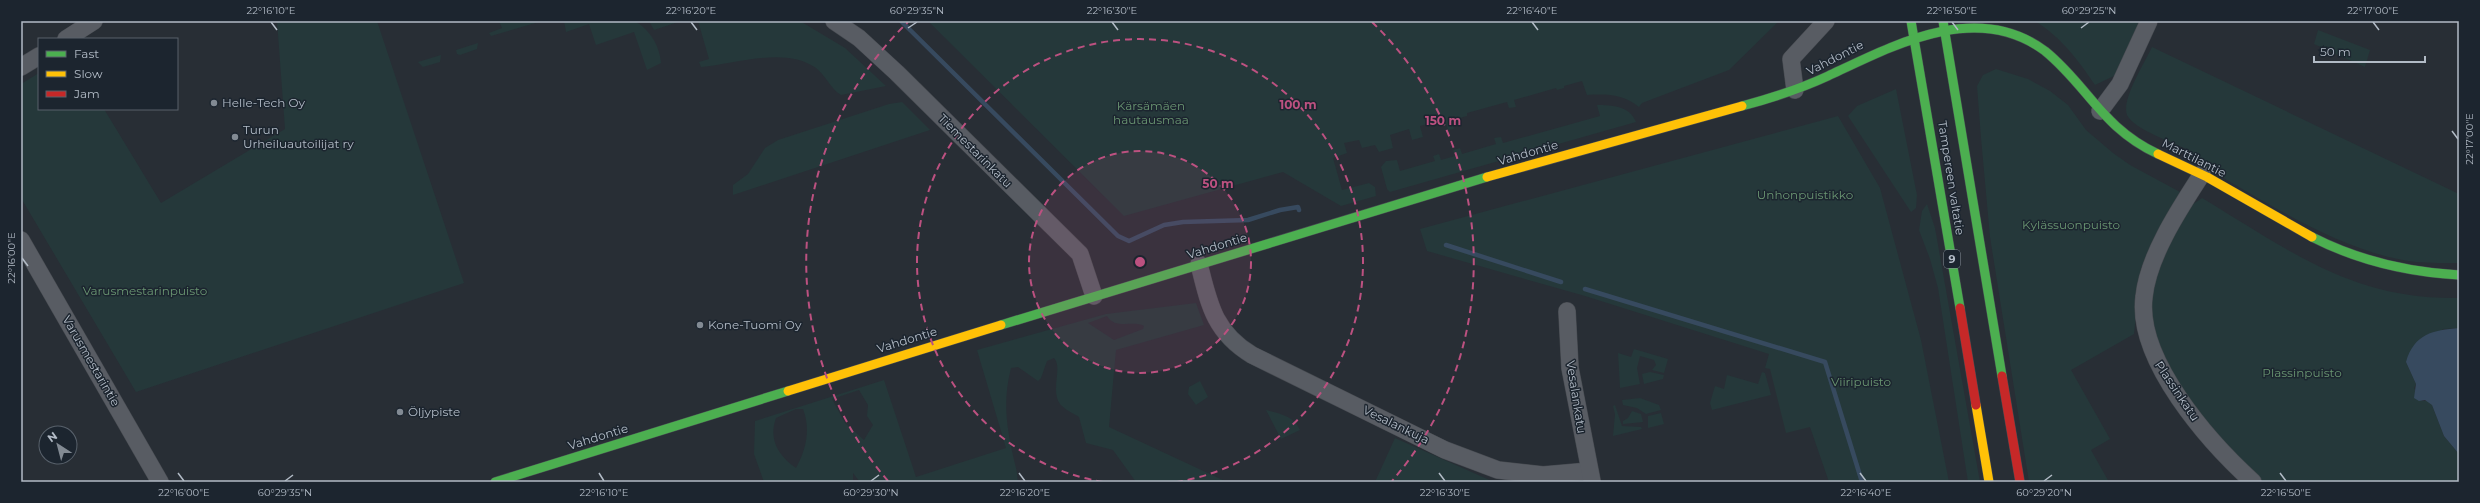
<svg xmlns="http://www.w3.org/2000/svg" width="2480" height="503" viewBox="0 0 2480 503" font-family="Montserrat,sans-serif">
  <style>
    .green { fill: #25383a; fill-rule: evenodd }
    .water { fill: #374a5f }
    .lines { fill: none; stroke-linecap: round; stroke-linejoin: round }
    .stream { stroke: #374a5f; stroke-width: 4.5 }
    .street-casing { stroke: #464a50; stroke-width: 18 }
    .fast-casing { stroke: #464a50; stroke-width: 10 }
    .slow-casing { stroke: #464a50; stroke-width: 10 }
    .jam-casing { stroke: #464a50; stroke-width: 10 }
    .street { stroke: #585c63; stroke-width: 17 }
    .fast { stroke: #4caf50; stroke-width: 9 }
    .slow { stroke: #ffc107; stroke-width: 9 }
    .jam { stroke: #c62828; stroke-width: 9 }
    .ticks { fill: none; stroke: #b2bbc6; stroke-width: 1.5 }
    .ring { fill: none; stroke: #bc5180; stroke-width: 2; stroke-dasharray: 7 5 }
    .poi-dot { fill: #828a93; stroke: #1c252f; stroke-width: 1.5 }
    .labels { text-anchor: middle; stroke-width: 3; stroke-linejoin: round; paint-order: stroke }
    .shield { fill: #1c252f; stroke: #858e99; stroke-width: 1 }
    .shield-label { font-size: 11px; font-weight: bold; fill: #b2bbc6 }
    .street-label { font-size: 12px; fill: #b2bbc6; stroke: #1c252f }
    .poi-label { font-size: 12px; fill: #b2bbc6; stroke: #1c252f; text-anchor: start }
    .park-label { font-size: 12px; fill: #6a9672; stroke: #1c252f }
    .centre { fill: #bc5180; stroke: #1c252f; stroke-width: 2 }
    .ring-label { font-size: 12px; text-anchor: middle; font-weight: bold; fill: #bc5180; stroke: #1c252f; stroke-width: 3; stroke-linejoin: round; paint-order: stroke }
    .neatline { fill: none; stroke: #b2bbc6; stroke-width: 1.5 }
    .ticks-label { font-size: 10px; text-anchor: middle; fill: #b2bbc6 }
  </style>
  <rect width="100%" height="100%" fill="#282e35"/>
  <g class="green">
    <polygon points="277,21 377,21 464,283 136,392 21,198 21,84 39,73 39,109 104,109 161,203 285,129"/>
    <polygon points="499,21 542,21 491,36 489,33 502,28"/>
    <path d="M564 21H634C649 28 660 46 661 63L647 70 634 32 596 45 589 24 566 32Z"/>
    <polygon points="649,21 681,21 654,30"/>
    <path d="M698 21H800L845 48 886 86 841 95C831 89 826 76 816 68 785 46 735 64 701 67L699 62 709 59Z"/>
    <path d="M928 21H1779L1729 70 1642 103 1639 107C1623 94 1607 94 1587 95L1582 81 1564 86V88L1557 90 1556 88 1514 100 1516 107 1509 108 1507 102 1467 113V116L1456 119 1455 116 1451 117 1454 129 1448 130 1445 119 1420 126 1423 137 1412 140 1409 129 1390 135 1393 148 1379 152 1375 145 1362 148 1359 140 1344 143 1347 153 1333 158 1342 190 1369 183 1375 187 1376 196 1341 206 1283 172 1124 216Z"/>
    <path d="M2035 21H2142L2116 75 2095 85C2078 60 2062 38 2035 21Z"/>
    <polygon points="2318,30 2370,50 2365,67 2314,44"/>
    <polygon points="478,43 477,49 460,55 457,54 456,50"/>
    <path d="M2152 47 2459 194V263C2445 263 2430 263 2416 262 2339 253 2253 194 2186 156L2188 150C2175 143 2133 129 2127 115 2121 100 2145 62 2152 47Z"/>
    <polygon points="441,55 440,62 423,67 418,62"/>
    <polygon points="1996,69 2028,79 2050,91 2068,105 2086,130 2113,153 2130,165 2180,192 2141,268 2134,334 2071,370 2110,439 2091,450 2109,482 2029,482 1990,237 1981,138 1977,86 1983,75"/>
    <polygon points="1896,89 1917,195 1916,208 1911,212 1848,116 1857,106"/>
    <polygon points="902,102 930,130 733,195 733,185 748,174 765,148 778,140 889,104"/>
    <path d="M1597 105C1612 105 1630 106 1636 122L1390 192 1387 189 1381 167 1386 161 1397 160 1400 171 1435 161 1433 156 1439 154 1441 160 1455 156 1453 150 1460 148 1462 154 1496 144 1494 138 1501 137 1503 143 1600 116Z"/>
    <polygon points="1838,116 1880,188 1921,340 1949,482 1829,482 1810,427 1786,433 1770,369 1765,368 1769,354 1585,296 1427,251 1420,229"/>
    <path d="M2202 198C2289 250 2352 300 2459 298V328L2443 329 2406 362 2416 384 2414 388 2422 401H2428L2432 405 2444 436 2459 454V482H2263L2211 428 2167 369 2161 359 2149 306 2157 265 2192 205Z"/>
    <polygon points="1927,204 1935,228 1980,482 1968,482 1938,288 1930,259 1919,230 1922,211"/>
    <path d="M1196 303 1204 325 1116 350 1109 427 1227 482H1136L1113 450 1086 443 1079 417C1073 413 1065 410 1060 404 1050 390 1063 367 1054 358L1047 361 1041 378 1038 381 1018 367 1011 368C1002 403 1007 429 1015 464 1017 470 1017 476 1018 482H860L853 473V482H764L754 454 755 421 884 380 916 477 1006 448 977 350 1106 314ZM1107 316C1115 330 1134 320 1144 326L1143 329 1114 340 1088 323ZM859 390 868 405 867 416 873 425 864 440 845 423 832 399ZM796 409H803C811 429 806 450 796 468 779 456 768 440 776 418Z"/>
    <polygon points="1634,349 1668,359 1664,373 1652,370 1656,365 1654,360 1640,356 1637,368 1640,384 1620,388 1618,353 1631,357"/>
    <polygon points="1650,372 1664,375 1663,379 1644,384 1642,374"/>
    <polygon points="1762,372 1765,373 1771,395 1712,410 1710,403 1715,386 1724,389 1727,375 1758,384"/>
    <polygon points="1200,381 1208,397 1196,405 1188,394 1189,387"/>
    <polygon points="1640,398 1659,405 1661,410 1646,414 1637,408 1623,405 1622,400"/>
    <polygon points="1615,405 1622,426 1641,427 1642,429 1613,436 1615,414 1613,406"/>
    <path d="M1266 410C1280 414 1294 416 1300 430L1281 439Z"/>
    <polygon points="1632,411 1641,414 1643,422 1623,424 1623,421 1628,418"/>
    <polygon points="1661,413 1664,424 1648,428 1648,416"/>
    <polygon points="1395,438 1494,482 1375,482"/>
  </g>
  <path class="water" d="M2459 328V454L2444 436 2432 405 2425 400 2419 401 2414 398 2416 384 2406 362C2414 334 2433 330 2459 328Z"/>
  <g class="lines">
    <g class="stream">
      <polyline points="901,21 1118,236 1129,241 1164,225 1183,222 1248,220 1280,210 1298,207 1299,210"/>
      <polyline points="1446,245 1561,282"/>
      <polyline points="1585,289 1825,362 1862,482"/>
    </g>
    <g class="street-casing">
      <g id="street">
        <polyline points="834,21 859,38 897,73 1080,254 1094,296"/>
        <polyline points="66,39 94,21"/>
        <polyline points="21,67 39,56"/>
        <polyline points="1795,90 1791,59 1826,21"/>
        <polyline points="2100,111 2120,84 2149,21"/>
        <path d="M2202 174C2180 208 2148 256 2144 297 2136 360 2209 442 2253 482"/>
        <polyline points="21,240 160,482"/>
        <path d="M1199 264C1209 304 1214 332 1252 355L1445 450 1498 470 1543 475 1589 471"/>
        <polyline points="1567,311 1570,368 1592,481"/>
      </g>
    </g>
    <g class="fast-casing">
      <g id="fast">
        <polyline points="1911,21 1960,308"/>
        <polyline points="1943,21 2002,376"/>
        <path d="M1742 106C1772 98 1800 89 1828 76 1894 45 1977 0 2045 51 2088 86 2102 128 2158 154"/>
        <path d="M2312 237C2359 261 2406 272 2459 275"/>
        <polyline points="1001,325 1487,177"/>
        <polyline points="495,482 788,391"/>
      </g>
    </g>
    <g class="slow-casing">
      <g id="slow">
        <polyline points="2158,154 2207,177 2312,237"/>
        <polyline points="1487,177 1742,106"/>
        <polyline points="788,391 1001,325"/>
        <polyline points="1976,405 1989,482"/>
      </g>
    </g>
    <g class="jam-casing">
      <g id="jam">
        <polyline points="1960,308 1976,405"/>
        <polyline points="2002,376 2020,482"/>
      </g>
    </g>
    <use href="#street" class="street"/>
    <use href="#fast" class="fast"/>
    <use href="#slow" class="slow"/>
    <use href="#jam" class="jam"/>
  </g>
  <path class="ticks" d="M271 22 277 30M691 22 697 30M1112 22 1118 30M1532 22 1538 30M1952 22 1958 30M2373 22 2379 30M908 28 917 22M2081 28 2089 22M2452 131 2458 139M22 258 28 266M178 473 184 481M599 473 604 481M1019 473 1025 481M1439 473 1445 481M1860 473 1866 481M2280 473 2286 481M285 481 293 475M871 481 879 475M2044 481 2052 475"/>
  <circle cx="1140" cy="262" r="111" fill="#bc5180" fill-opacity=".12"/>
  <g class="ring">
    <circle cx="1140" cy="262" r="111"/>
    <path d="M1103 482A223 223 0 1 1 1177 482"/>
    <path d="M888 481A334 334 0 0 1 908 22M1372 22A334 334 0 0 1 1392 481"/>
  </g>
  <g class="poi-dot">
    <circle cx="214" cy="103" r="4"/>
    <circle cx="235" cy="137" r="4"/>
    <circle cx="700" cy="325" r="4"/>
    <circle cx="400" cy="412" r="4"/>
  </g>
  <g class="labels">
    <rect class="shield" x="1944" y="250" width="16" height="18" rx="3"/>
    <g class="shield-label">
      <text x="1952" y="263">9</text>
    </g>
    <g class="street-label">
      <text transform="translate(1835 58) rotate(-27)" y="4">Vahdontie</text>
      <text transform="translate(975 151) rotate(45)" y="4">Tiemestarinkatu</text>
      <text transform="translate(1528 153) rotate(-16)" y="4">Vahdontie</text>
      <text transform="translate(2194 158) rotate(27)" y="4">Marttilantie</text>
      <text transform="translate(1951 178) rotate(81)" y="4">Tampereen valtatie</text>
      <text transform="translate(1217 246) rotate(-17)" y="4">Vahdontie</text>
      <text transform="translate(907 340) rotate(-17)" y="4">Vahdontie</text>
      <text transform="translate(91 361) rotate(60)" y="4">Varusmestarintie</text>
      <text transform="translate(2177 391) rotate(56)" y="4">Plassinkatu</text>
      <text transform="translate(1576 397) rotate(81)" y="4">Vesalankatu</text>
      <text transform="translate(1396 425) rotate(26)" y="4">Vesalankuja</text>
      <text transform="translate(598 437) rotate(-17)" y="4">Vahdontie</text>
    </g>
    <g class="poi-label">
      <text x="222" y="107">Helle-Tech Oy</text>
      <text x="243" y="134">Turun<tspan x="243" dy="14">Urheiluautoilijat ry</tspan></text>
      <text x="708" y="329">Kone-Tuomi Oy</text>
      <text x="408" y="416">Öljypiste</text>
    </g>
    <g class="park-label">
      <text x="1151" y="110">Kärsämäen<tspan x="1151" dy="14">hautausmaa</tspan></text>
      <text x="1805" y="199">Unhonpuistikko</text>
      <text x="2071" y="229">Kylässuonpuisto</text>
      <text x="145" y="295">Varusmestarinpuisto</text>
      <text x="2302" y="377">Plassinpuisto</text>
      <text x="1861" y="386">Viiripuisto</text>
    </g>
  </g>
  <circle cx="1140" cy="262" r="6" class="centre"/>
  <g class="ring-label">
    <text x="1298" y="109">100 m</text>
    <text x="1443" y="125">150 m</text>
    <text x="1218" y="188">50 m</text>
  </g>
  <rect width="2480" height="503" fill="none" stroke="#1c252f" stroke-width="44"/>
  <rect x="38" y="38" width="140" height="72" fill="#1c252f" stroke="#58616b"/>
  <rect x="46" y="51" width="20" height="6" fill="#4caf50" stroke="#58616b"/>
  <text x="74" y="58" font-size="12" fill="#b2bbc6">Fast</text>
  <rect x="46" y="71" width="20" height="6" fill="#ffc107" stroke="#58616b"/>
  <text x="74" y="78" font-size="12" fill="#b2bbc6">Slow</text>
  <rect x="46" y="91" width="20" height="6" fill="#c62828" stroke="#58616b"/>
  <text x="74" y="98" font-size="12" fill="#b2bbc6">Jam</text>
  <g transform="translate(58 445) rotate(324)"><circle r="19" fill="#1c252f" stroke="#58616b"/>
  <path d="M0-3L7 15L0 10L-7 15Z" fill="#828a93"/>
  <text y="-6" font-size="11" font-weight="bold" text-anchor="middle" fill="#b2bbc6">N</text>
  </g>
  <path d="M2314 56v6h111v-6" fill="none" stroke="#b2bbc6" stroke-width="2"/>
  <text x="2320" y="56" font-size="12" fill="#b2bbc6" stroke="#1c252f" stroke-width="3" paint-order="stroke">50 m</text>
  <rect x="22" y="22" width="2436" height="459" class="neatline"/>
  <g class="ticks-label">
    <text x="271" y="14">22°16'10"E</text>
    <text x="691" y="14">22°16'20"E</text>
    <text x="917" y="14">60°29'35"N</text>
    <text x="1112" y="14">22°16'30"E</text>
    <text x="1532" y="14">22°16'40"E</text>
    <text x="1952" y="14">22°16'50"E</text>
    <text x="2089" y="14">60°29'25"N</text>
    <text x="2373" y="14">22°17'00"E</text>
    <text transform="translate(2469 139) rotate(-90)" y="4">22°17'00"E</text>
    <text transform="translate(11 258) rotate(-90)" y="4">22°16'00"E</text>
    <text x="184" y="496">22°16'00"E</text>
    <text x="285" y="496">60°29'35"N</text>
    <text x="604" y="496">22°16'10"E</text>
    <text x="871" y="496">60°29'30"N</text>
    <text x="1025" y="496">22°16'20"E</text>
    <text x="1445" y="496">22°16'30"E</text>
    <text x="1866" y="496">22°16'40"E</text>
    <text x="2044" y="496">60°29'20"N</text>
    <text x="2286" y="496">22°16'50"E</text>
  </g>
</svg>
